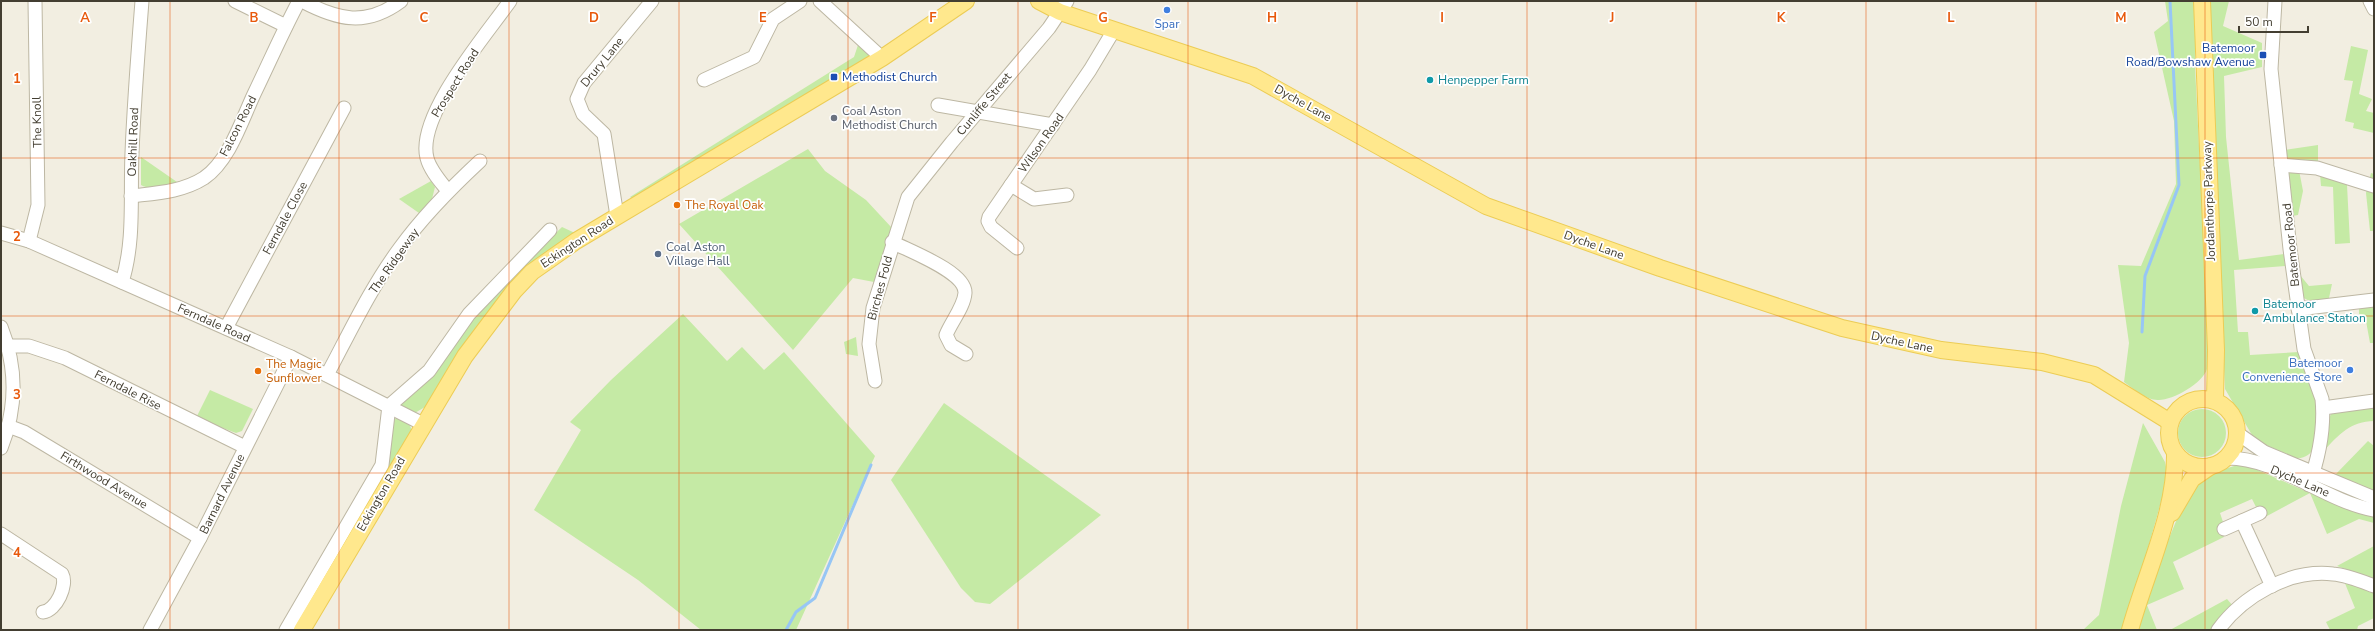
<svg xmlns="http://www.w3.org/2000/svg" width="2375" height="631" viewBox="0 0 2375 631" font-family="'Nunito Sans',sans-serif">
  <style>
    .green { fill: #c5eaa5 }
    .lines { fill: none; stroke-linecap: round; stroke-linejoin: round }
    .stream { stroke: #97c6f5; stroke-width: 3 }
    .minor-casing { stroke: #bdb7a3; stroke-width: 15 }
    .major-casing { stroke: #eccc55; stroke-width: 18 }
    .minor { stroke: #fff; stroke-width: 13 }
    .major { stroke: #ffe88d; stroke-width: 16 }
    .grid { fill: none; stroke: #e8590c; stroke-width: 1; stroke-opacity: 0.55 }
    .shop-dot { fill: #3f7fe0; stroke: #fff; stroke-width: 1.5 }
    .transit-dot { fill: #1a4fb4; stroke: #fff; stroke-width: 1.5 }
    .culture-dot { fill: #0f9aa8; stroke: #fff; stroke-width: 1.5 }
    .worship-dot { fill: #6b7280; stroke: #fff; stroke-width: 1.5 }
    .food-dot { fill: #e8710a; stroke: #fff; stroke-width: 1.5 }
    .service-dot { fill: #5c6f8a; stroke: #fff; stroke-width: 1.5 }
    .labels { text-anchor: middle; stroke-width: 3.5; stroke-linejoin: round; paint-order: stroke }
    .shop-label { font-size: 12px; fill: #366cbe; stroke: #fff }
    .transit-label { font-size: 12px; fill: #164399; stroke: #fff; text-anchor: end }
    .street-label { font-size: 12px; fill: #433e31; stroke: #fff }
    .culture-label { font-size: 12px; fill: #0d838f; stroke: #fff; text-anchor: start }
    .worship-label { font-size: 12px; fill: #5b616d; stroke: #fff; text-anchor: start }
    .food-label { font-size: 12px; fill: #c56008; stroke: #fff; text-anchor: start }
    .service-label { font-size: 12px; fill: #4e5e75; stroke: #fff; text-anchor: start }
    .grid-label { font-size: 13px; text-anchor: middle; font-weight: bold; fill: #e8590c; stroke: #fff; stroke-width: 3.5; stroke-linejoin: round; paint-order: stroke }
  </style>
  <rect width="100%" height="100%" fill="#f2eee1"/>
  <g class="green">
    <path d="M2165 1H2195V67L2209 344C2208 352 2210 362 2207 369 2203 383 2173 400 2159 400 2147 401 2134 389 2124 382L2129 343 2118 265 2141 266 2176 184 2174 121 2154 32 2168 21Z"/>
    <path d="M2208 1H2229L2223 26 2262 43V67L2224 76 2226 137 2239 260 2284 254 2285 266 2234 270 2238 332H2248L2250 355 2299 352C2305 366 2313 382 2316 398 2320 416 2323 460 2296 458L2259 442 2252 435 2225 389Z"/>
    <polygon points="859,42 870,55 870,58 633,199 630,197 854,57"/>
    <polygon points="2351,46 2368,50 2359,94 2372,99 2366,111 2374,113 2374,133 2353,128 2354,123 2345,121 2353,81 2344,80"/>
    <polygon points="2318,145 2318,164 2299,170 2303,191 2298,215 2292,216 2285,150"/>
    <polygon points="808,149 825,171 866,200 892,228 874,282 853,278 793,350 679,224"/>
    <path d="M141 157 177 182C167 185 151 191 141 185Z"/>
    <polygon points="2371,173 2374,174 2374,231 2370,231 2366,193"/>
    <polygon points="2320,174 2347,185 2350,243 2335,244 2333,187 2321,186"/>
    <polygon points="431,181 435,187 432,199 419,213 399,199"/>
    <path d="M562 227 575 233 518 275 425 407 413 414 401 406 400 401C452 341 504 282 562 227Z"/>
    <polygon points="2300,275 2309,286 2332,284 2329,298 2313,303 2302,297"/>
    <polygon points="2374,305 2374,343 2370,343 2366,321 2359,321 2359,307"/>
    <polygon points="683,314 727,361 742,347 764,370 784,352 875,456 796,630 701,630 638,580 534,510 581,430 570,422 611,380"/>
    <polygon points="856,337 858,356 846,354 844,342"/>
    <polygon points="210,390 253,409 242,431 236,433 196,418"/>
    <polygon points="944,403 1101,515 990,604 975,602 961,588 891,480"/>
    <path d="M2374 405V421C2351 421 2338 435 2324 451L2330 416 2333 411Z"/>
    <circle cx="2202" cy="433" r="24"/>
    <path d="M396 418C405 418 410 423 412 431L297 630H290L385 468 392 422Z"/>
    <polygon points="2143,423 2165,462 2168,477 2125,630 2083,630 2099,615 2121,506"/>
    <polygon points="2368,441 2374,446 2374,492 2335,475"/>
    <path d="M2237 465 2253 468 2310 493 2374 515V523L2359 519 2327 534 2310 493 2267 516 2260 506 2256 507 2252 499 2220 513 2223 522 2219 525 2224 537 2173 562 2184 589 2147 605 2157 630H2135L2142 604 2186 497C2202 477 2213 473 2237 465Z"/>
    <polygon points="2374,546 2374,579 2337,566"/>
    <polygon points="2344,581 2374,591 2374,618 2358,626 2357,630 2330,630 2326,622 2355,608"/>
    <polygon points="2227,599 2233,606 2210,630 2170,630"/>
  </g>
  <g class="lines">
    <g class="stream">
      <polyline points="2142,332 2145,276 2179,185 2170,1"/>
      <polyline points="786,630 796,612 815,598 871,465"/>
    </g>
    <g class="minor-casing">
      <g id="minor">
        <polyline points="235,1 286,26"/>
        <path d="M302 1C338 20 366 27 401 1"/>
        <polyline points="820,1 882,58"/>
        <path d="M2275 1 2271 69 2290 249 2304 349 2322 399C2325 429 2319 457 2309 485"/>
        <polyline points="2370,1 2374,9"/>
        <polyline points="704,80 754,57 773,19 800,1"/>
        <polyline points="938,105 1053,125"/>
        <polyline points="2281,165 2317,168 2374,186"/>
        <polyline points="1011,185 1034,199 1067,195"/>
        <path d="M448 191C440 181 430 170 427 158 416 116 486 35 510 1"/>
        <path d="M131 196C156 193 182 192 204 178 230 160 242 119 255 92 270 61 283 31 299 1"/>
        <polyline points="617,216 604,134 583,114 577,99 584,83 652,1"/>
        <polyline points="1,233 29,241 291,357 423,424"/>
        <polyline points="29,241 38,205 35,1"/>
        <path d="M892 242C909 251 966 272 965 293 964 307 951 322 946 335L951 345 966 354"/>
        <polyline points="1017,248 991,227 988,221 989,217 1090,70 1114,30"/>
        <path d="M122 282C135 241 130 196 132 153 134 102 138 52 142 1"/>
        <polyline points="2298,309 2374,300"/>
        <path d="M1 327C17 367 17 408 1 448"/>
        <polyline points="226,328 344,108"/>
        <polyline points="7,346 29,346 65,358 245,447"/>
        <path d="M327 375C350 332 371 287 400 248 423 216 451 188 480 161"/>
        <polyline points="875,381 869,344 873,308 908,197 952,142 1049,28 1067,1"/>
        <polyline points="2323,408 2374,401"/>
        <polyline points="8,426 24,432 200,538"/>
        <polyline points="2237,433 2264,452 2374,498"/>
        <path d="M2226 458C2277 457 2324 501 2374 510"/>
        <polyline points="2242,521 2272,586"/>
        <polyline points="2224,529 2260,513"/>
        <path d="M1 534 62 574C68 585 56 611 43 612"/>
        <polyline points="150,630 200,538 291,357"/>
        <polyline points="286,630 382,465 389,406 429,371 469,314 550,230"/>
        <path d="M2218 630C2243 596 2289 569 2333 574 2347 575 2361 581 2374 586"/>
      </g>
    </g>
    <g class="major-casing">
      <g id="major">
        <polyline points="1039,1 1060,12 1253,76 1486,206 1660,268 1842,328 1941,350 2042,362 2094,375 2170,422"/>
        <polyline points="2202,1 2216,350 2215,400"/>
        <circle cx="2203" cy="433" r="34"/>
        <polyline points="2172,513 2192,479 2211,466"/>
        <polyline points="302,630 465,356 514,291 532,272 576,241 882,58 966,1"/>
        <path d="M2130 630C2146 572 2176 513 2175 453"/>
      </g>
    </g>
    <use href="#minor" class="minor"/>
    <use href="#major" class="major"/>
  </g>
  <path class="grid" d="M170 1V630M339 1V630M509 1V630M679 1V630M848 1V630M1018 1V630M1188 1V630M1357 1V630M1527 1V630M1696 1V630M1866 1V630M2036 1V630M2205 1V630M1 158H2374M1 316H2374M1 473H2374"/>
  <g class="shop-dot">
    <circle cx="1167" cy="10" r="4"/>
    <circle cx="2350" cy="370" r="4"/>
  </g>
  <g class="transit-dot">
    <rect x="2259" y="51" width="8" height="8" rx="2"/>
    <rect x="830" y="73" width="8" height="8" rx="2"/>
  </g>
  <g class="culture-dot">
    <circle cx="1430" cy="80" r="4"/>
    <circle cx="2255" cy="311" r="4"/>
  </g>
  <circle class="worship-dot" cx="834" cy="118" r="4"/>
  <g class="food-dot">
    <circle cx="677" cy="205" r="4"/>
    <circle cx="258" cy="371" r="4"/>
  </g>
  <circle class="service-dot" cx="658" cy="254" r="4"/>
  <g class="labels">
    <g class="shop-label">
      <text x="1167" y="28">Spar</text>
      <text x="2342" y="367" text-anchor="end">Batemoor<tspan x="2342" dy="14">Convenience Store</tspan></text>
    </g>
    <g class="transit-label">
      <text x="2255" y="52">Batemoor<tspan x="2255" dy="14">Road/Bowshaw Avenue</tspan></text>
      <text x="842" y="81" text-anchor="start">Methodist Church</text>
    </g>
    <g class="street-label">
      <text transform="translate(602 62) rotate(-51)" y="4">Drury Lane</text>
      <text transform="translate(455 83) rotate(-58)" y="4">Prospect Road</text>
      <text transform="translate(1303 103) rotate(29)" y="4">Dyche Lane</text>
      <text transform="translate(984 104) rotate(-50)" y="4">Cunliffe Street</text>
      <text transform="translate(37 122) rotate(-91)" y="4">The Knoll</text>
      <text transform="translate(238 126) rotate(-63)" y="4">Falcon Road</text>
      <text transform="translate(133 142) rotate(-88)" y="4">Oakhill Road</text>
      <text transform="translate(1041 143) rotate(-55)" y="4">Wilson Road</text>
      <text transform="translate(2209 201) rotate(-92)" y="4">Jordanthorpe Parkway</text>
      <text transform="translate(285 218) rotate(-62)" y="4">Ferndale Close</text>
      <text transform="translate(577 242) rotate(-33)" y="4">Eckington Road</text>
      <text transform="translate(1594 245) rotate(20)" y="4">Dyche Lane</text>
      <text transform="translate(2291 245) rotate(-96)" y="4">Batemoor Road</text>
      <text transform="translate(394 261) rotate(-55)" y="4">The Ridgeway</text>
      <text transform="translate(880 288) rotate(-75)" y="4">Birches Fold</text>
      <text transform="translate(214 323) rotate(24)" y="4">Ferndale Road</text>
      <text transform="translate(1902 342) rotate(12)" y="4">Dyche Lane</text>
      <text transform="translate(128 390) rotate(27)" y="4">Ferndale Rise</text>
      <text transform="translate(104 480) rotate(31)" y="4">Firthwood Avenue</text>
      <text transform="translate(2300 481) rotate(23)" y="4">Dyche Lane</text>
      <text transform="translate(222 494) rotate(-64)" y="4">Barnard Avenue</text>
      <text transform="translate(381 494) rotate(-60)" y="4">Eckington Road</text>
    </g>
    <g class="culture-label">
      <text x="1438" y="84">Henpepper Farm</text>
      <text x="2263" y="308">Batemoor<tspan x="2263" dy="14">Ambulance Station</tspan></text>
    </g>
    <g class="worship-label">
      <text x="842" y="115">Coal Aston<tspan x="842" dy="14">Methodist Church</tspan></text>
    </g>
    <g class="food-label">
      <text x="685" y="209">The Royal Oak</text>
      <text x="266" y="368">The Magic<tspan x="266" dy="14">Sunflower</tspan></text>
    </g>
    <g class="service-label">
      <text x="666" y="251">Coal Aston<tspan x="666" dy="14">Village Hall</tspan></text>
    </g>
  </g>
  <g class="grid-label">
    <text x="85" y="22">A</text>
    <text x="254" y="22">B</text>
    <text x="424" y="22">C</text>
    <text x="594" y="22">D</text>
    <text x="763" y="22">E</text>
    <text x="933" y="22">F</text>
    <text x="1103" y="22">G</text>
    <text x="1272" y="22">H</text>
    <text x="1442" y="22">I</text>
    <text x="1612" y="22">J</text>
    <text x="1781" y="22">K</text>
    <text x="1951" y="22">L</text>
    <text x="2121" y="22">M</text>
    <text x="17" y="83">1</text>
    <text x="17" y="241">2</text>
    <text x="17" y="399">3</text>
    <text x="17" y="557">4</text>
  </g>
  <rect width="2375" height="631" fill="none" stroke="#433e31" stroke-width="4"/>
  <path d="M2239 26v6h69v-6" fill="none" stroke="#433e31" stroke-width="2"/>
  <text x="2245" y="26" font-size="12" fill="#433e31" stroke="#ffffff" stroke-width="3" paint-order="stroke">50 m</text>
</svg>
